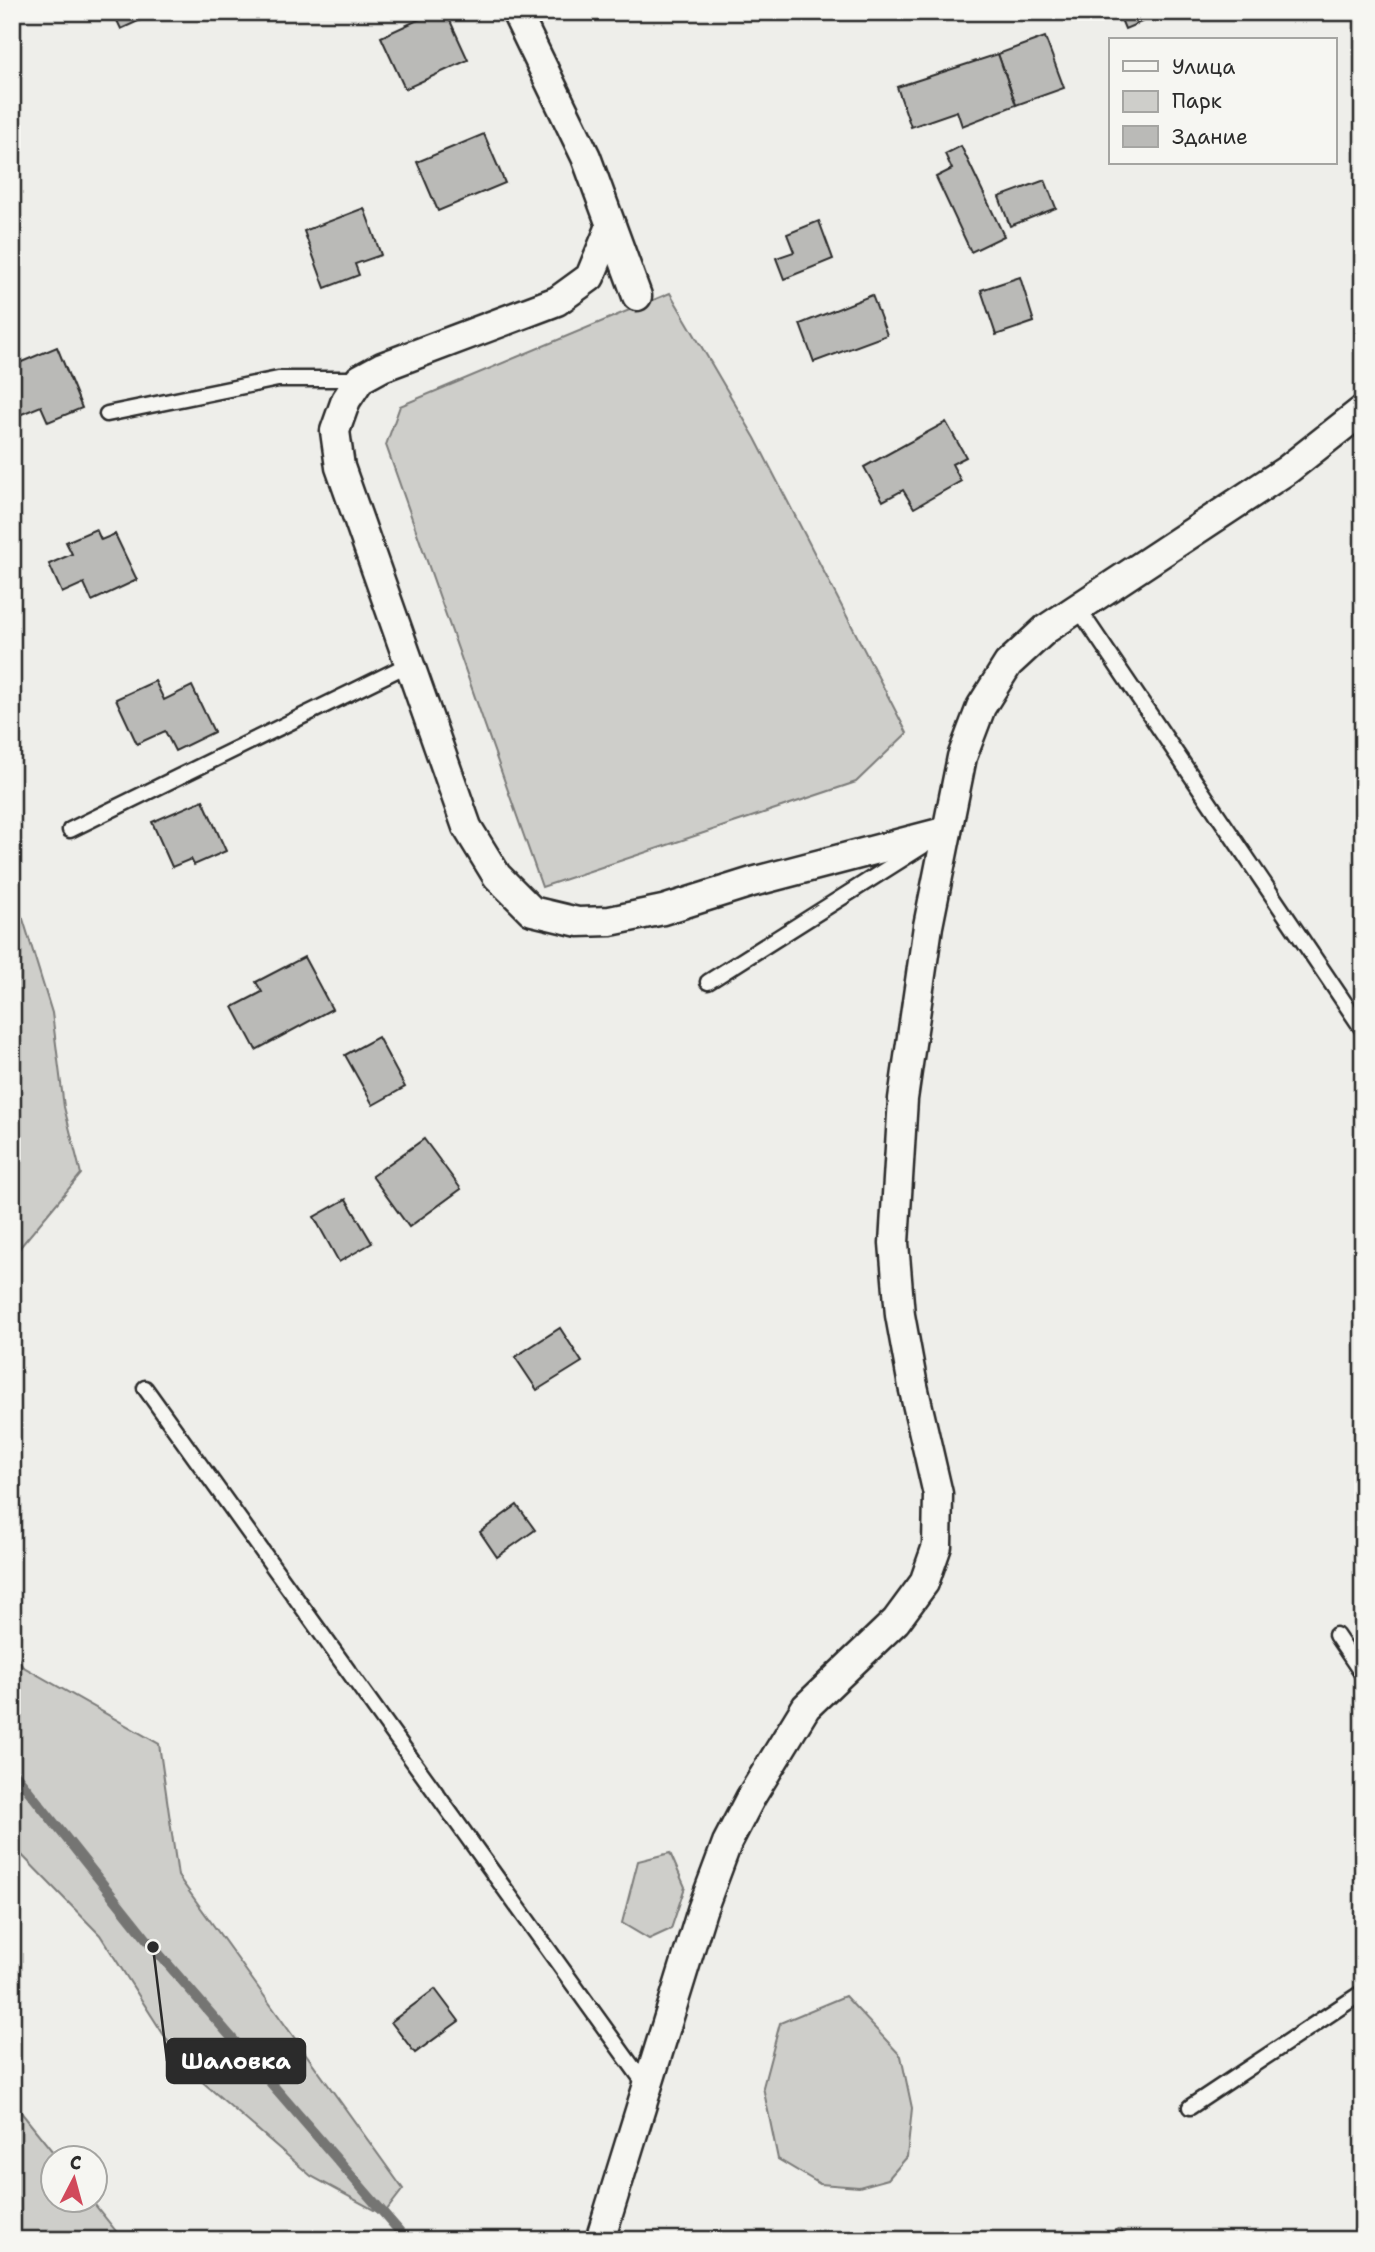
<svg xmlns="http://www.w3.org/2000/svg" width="1375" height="2252" viewBox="0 0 1375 2252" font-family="'Shantell Sans',sans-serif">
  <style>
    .green { fill: #cececa; stroke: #7c7c7a; stroke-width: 2 }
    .water { fill: #a6a6a3; stroke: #757573; stroke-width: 2 }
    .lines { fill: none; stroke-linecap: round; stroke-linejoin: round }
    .stream { stroke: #757573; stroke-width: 10 }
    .building { fill: #babab7; stroke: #2b2b2b; stroke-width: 2 }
    .lane-casing { stroke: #2b2b2b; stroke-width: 19 }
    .street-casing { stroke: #2b2b2b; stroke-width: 33 }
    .lane { stroke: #f6f6f2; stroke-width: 14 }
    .street { stroke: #f6f6f2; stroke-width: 28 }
    .leader { fill: none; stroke: #2b2b2b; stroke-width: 2.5 }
    .callout-dot { fill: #2b2b2b; stroke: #f6f6f2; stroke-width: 2.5 }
    .callout { fill: #2b2b2b; stroke: #2b2b2b; stroke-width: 2.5 }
    .callout-label { font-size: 23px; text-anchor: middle; font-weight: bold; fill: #fff }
  </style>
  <rect width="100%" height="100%" fill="#eeeeea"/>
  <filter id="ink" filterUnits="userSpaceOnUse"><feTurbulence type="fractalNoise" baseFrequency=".0143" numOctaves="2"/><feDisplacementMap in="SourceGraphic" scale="14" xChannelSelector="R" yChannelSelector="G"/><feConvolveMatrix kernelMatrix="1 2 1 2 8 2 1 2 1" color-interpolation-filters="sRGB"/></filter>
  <g filter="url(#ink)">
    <g class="green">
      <polygon points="670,293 755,438 907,733 856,782 542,887 386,445 400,406"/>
      <polygon points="12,899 23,919 52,1013 64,1107 81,1174 12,1257"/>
      <polygon points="12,1645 22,1666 159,1744 178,1876 403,2189 383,2215 311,2176 183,2065 100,1935 12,1845"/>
      <polygon points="670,1853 685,1887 671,1929 649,1939 622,1923 638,1861"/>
      <polygon points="845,1996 901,2056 912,2108 907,2157 888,2179 859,2187 820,2184 778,2159 763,2087 780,2023"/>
      <polygon points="12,2101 57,2157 52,2158 52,2200 91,2200 123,2240 12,2240"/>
    </g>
    <polygon class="water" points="1118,2229 1137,2240 1096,2240"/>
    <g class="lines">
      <polyline class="stream" points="12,1770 153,1947 407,2240"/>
    </g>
    <g class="building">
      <polygon points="113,12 158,12 121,29"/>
      <polygon points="435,12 446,12 468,60 405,89 381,37"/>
      <polygon points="1118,12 1165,12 1125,29"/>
      <polygon points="1045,37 1064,88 1016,105 998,54"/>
      <polygon points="998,54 1016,105 962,126 957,111 911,127 897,87"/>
      <polygon points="484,134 505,183 438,211 417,162"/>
      <polygon points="961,146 1004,236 971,252 936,177 952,169 945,154"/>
      <polygon points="1045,180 1056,208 1010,226 999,197"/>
      <polygon points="364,208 381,255 355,264 359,275 325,288 304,231"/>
      <polygon points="819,221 833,259 784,279 776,258 794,252 787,234"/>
      <polygon points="1020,277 1034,322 996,335 981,290"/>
      <polygon points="872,295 887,335 814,362 800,324"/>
      <polygon points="57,347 82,408 48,422 41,406 12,418 12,366"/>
      <polygon points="946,422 966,457 952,464 961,481 914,508 903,490 883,501 864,467"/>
      <polygon points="96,529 101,540 115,534 137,580 92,601 84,583 62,593 49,564 72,554 66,542"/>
      <polygon points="155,681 164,700 192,686 214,732 175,751 165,731 137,744 116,699"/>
      <polygon points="203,800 226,851 194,865 191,859 172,867 152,822"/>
      <polygon points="304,957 332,1009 256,1050 233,1007 262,992 256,982"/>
      <polygon points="378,1037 405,1087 373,1105 345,1055"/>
      <polygon points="424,1139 461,1189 409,1227 372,1176"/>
      <polygon points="346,1199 372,1243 339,1262 314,1217"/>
      <polygon points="560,1328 582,1362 537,1390 515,1357"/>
      <polygon points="517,1505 535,1530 497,1557 480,1532"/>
      <polygon points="435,1989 459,2021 415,2053 391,2022"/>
    </g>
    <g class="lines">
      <g class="lane-casing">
        <g id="lane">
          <polyline points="107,414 278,379 360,379"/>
          <polyline points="1078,608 1363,1030"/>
          <polyline points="70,830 409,664"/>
          <polyline points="708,982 923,846"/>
          <polyline points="145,1388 647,2087"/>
          <polyline points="1336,1635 1363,1675"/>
          <polyline points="1190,2107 1363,1992"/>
        </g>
      </g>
      <g class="street-casing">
        <g id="street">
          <polyline points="516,12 586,157 637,296"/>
          <polyline points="611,226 590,277 557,301 382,367 360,379 346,400 335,431 340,467 467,827 497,876 532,911 578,922 610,921 663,910 752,882 947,831"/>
          <polyline points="600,2240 702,1910 727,1843 751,1797 806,1707 896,1621 924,1583 937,1546 938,1494 913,1386 900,1315 894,1243 903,1099 928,926 962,757 981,707 1008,664 1046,629 1287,470 1363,410"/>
        </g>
      </g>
      <use href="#lane" class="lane"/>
      <use href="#street" class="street"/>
    </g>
  </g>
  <path class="leader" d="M153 1947L167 2061"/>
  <circle class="callout-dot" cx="153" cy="1947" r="7"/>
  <rect class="callout" x="167" y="2039" width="138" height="44" rx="7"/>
  <g class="callout-label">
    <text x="236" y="2069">Шаловка</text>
  </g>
  <rect width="1375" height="2252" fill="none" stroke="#f6f6f2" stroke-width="42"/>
  <rect x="21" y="21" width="1333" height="2210" fill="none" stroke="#2b2b2b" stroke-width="2.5" filter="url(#ink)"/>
  <rect x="1109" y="38" width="228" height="126" fill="#f6f6f2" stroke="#a5a5a2" stroke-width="2"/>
  <rect x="1123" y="61" width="35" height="10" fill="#f6f6f2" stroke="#a5a5a2" stroke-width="2"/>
  <text x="1172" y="74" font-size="21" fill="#2b2b2b">Улица</text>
  <rect x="1123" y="91" width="35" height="21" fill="#cececa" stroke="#a5a5a2" stroke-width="2"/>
  <text x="1172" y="108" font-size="21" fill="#2b2b2b">Парк</text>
  <rect x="1123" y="126" width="35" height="21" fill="#babab7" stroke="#a5a5a2" stroke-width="2"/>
  <text x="1172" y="144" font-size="21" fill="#2b2b2b">Здание</text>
  <g transform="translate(74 2179) rotate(6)"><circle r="33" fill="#f6f6f2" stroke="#a5a5a2" stroke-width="2"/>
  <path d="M0-5L12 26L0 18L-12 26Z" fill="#d1495b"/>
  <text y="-10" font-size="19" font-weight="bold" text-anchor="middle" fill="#2b2b2b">С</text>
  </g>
</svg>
